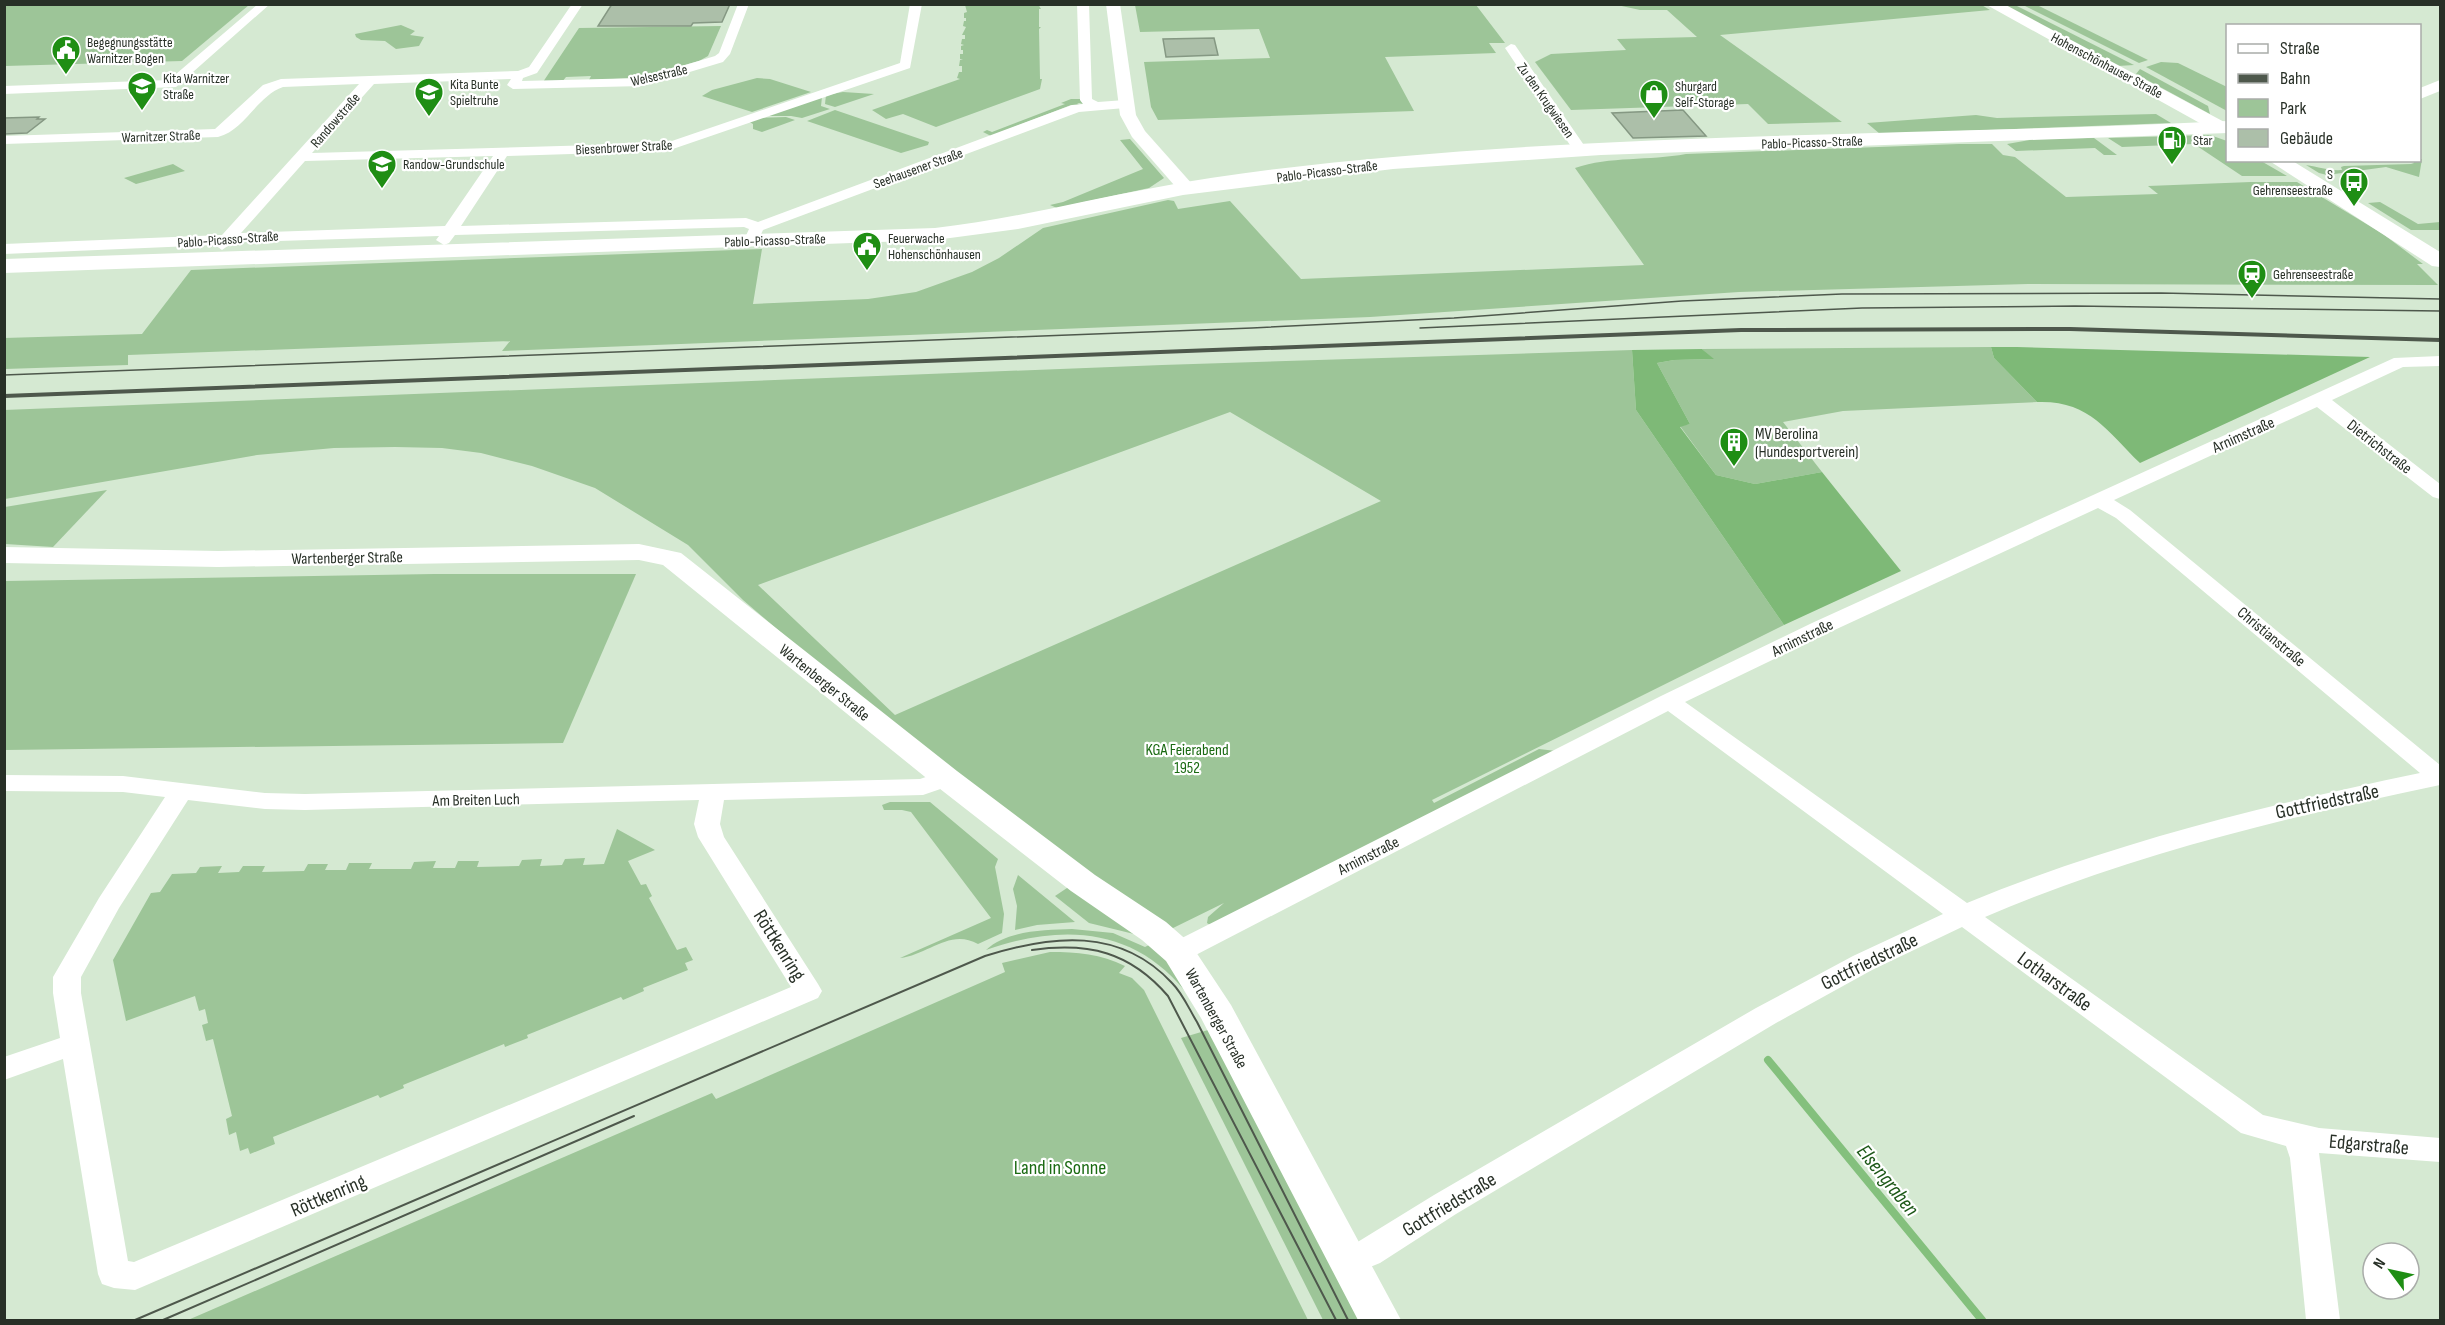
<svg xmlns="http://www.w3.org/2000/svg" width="2445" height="1325" viewBox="0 0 2445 1325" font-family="'Sofia Sans Condensed',sans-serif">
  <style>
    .green { fill: #9dc598; fill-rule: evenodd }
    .forest { fill: #7eb977 }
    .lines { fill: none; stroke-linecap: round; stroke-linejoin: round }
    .stream { stroke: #84c07d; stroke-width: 8 }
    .building { fill: #acbfa9; stroke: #859883; stroke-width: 1.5 }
    .minor { fill: #fff; fill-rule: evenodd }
    .tertiary { fill: #fff; fill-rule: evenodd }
    .secondary { fill: #fff; fill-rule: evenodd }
    .tram-far1 { stroke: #4e584c; stroke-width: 1.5 }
    .tram { stroke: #4e584c; stroke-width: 2 }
    .rail { stroke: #4e584c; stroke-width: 4 }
    .labels { text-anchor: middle; stroke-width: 4.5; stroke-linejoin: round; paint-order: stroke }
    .far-poi-label { font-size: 14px; fill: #283027; stroke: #fff; text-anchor: start }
    .far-street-label { font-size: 14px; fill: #283027; stroke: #fff }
    .poi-label { font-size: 16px; fill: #283027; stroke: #fff; text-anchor: start }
    .street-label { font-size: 16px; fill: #283027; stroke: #fff }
    .park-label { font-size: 16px; fill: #1a6a12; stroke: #fff }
    .near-street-label { font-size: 20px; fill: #283027; stroke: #fff }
    .near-park-label { font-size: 20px; fill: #1a6a12; stroke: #fff }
    .near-water-label { font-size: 21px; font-style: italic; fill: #1d5818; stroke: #fff }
  </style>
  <rect width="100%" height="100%" fill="#d5e9d2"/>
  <g class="green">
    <polygon points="1038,4 1041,9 1039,9 1039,27 1041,27 1039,29 1040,79 1042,79 1040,89 936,127 903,114 886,119 872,110 960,79 957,78 959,72 962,72 962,66 959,66 960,60 963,60 960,59 960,54 963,54 963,50 961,50 961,46 964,45 961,44 962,39 965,39 965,35 962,35 966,27 963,26 964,21 966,21 966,18 964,18 964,13 967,12 965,5"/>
    <polygon points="1980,4 1990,10 1720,35 1842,122 1768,124 1748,104 1571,110 1535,62 1551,54 1626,50 1617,39 1697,37 1667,10 1640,10 1617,5"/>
    <polygon points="4,5 5,4 249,5 182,61 5,66"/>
    <polygon points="1135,5 1476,5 1505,43 1489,43 1496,53 1385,57 1414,111 1158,120 1151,107 1144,62 1270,58 1259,29 1140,32"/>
    <polygon points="1997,5 2015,5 2134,65 2118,66"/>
    <polygon points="2023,5 2037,5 2148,60 2139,63"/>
    <polygon points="401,25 415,31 410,35 424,37 419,46 396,49 385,41 361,40 356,37 355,34"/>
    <polygon points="721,26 708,56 699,61 637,78 589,80 591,76 566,77 562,82 543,82 579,28"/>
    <polygon points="2161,62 2178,63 2227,87 2227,111 2146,67"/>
    <polygon points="2140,69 2208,106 2210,114 2136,74"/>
    <polygon points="757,78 770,79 811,92 752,112 702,96 712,90"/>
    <polygon points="843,92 874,94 835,107 825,104 826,95"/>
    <polygon points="822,97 821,106 830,109 802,118 791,116 762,116"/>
    <polygon points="1071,99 1080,99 1083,104 1079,103 1077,104 1080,105 1071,105 991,136 983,132 987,130 992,132 1065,104 1061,103"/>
    <polygon points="835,110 929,142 928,145 901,153 807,121"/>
    <polygon points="2156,114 2171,123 1880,134 1867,123 1976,115 1997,118"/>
    <polygon points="786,117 795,120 762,132 753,129 753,124 748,121 757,118"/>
    <polygon points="2210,135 2227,141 2228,160 2261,161 2287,176 2242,176 2194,144 2122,147 2108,138"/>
    <polygon points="2094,138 2117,155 2104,155 2095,148 2016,151 2007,144 2036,139"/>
    <polygon points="1130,139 1164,178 1149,188 1057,208 1050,205 1063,202 1143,169 1120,140"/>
    <path d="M1959 144H1992L2003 155 2015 157 2066 197 2158 194 2148 186 2251 182H2297L2383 234 2423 264H2417L2438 285 2028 284 1739 292 1370 317 502 351 510 341 128 355V365L5 369 4 338 142 334 191 270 762 249 753 304 868 299 916 292 972 272 999 258 1043 228 1168 200 1174 201 1178 209 1230 201 1301 279 1644 265 1575 168C1610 156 1649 161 1686 154Z"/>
    <path d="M2420 159H2422L2419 177 2386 167 2327 175 2319 173 2306 165C2319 167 2330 171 2342 170L2341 167 2344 166 2411 164 2414 163 2413 161Z"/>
    <polygon points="173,164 185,171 136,184 124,178"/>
    <polygon points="2380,202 2418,224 2440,222 2440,230 2411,230 2368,203"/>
    <polygon points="1991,347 1994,358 2037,402 1843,411 1783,422 1822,472 1755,484 1716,475 1680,426 1690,424 1657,363 1674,360 1713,359 1702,349"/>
    <path d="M1632 350 1636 410 1784 625 1432 800 1434 803 1539 749 1556 751 1210 925 1207 923 1208 917 1224 903 1167 931 865 704 743 600 688 545 595 488 532 466 481 453 442 448 395 447 334 448 257 455 5 499 4 410 1162 365ZM1230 412 1381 501 895 715 758 585Z"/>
    <polygon points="107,490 53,547 5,544 5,507"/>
    <polygon points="434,574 636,574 563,743 5,750 5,581"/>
    <path d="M890 802H930L998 859 995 867 1004 914 1002 933 978 944C950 928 928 955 900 958L991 918 911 812 902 810H884L882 805Z"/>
    <polygon points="617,829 655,850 628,861 641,885 646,884 652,896 649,898 677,950 686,947 693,960 685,963 688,970 643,988 644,991 623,1000 621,997 527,1035 528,1038 505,1047 504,1044 403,1085 404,1088 380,1098 378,1095 273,1137 275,1144 250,1154 248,1148 240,1151 236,1132 229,1135 226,1119 232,1116 213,1039 206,1041 202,1025 208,1023 205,1009 199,1011 195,996 126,1021 113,960 151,893 160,892 172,874 196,873 200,867 222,866 218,873 239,872 243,866 265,866 262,872 304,871 308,864 328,864 325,870 346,870 349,863 372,863 369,869 411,869 414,862 436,861 433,868 455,868 458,861 479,861 477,867 519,866 522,860 542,859 540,866 562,865 565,859 585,858 583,865 604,864"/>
    <polygon points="1018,875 1075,922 1037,925 1015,930 1017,906 1013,889"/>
    <polygon points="1070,886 1134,934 1089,923 1055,896"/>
    <path d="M1072 929 1113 933 1145 947 1151 944 1170 963 1185 991C1132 926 1060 924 986 950 1007 930 1045 930 1072 929Z"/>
    <path d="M1050 952C1077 952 1101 954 1125 966L1119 973 1132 978 1144 990 1308 1320H188L712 1093 716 1099 1005 972 1002 963Z"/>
    <polygon points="1208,1030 1362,1320 1323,1320 1181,1038"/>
  </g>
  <g class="forest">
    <path d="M1991 347H2017L2370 357 2140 463C2106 430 2089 400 2037 402L1994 358Z"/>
    <polygon points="1702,349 1714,359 1674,360 1657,363 1690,424 1680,427 1716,475 1755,484 1822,472 1901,571 1784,625 1636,410 1632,350"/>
  </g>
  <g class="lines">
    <polyline class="stream" points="1768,1060 1982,1320"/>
  </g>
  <g class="building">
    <polygon points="612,4 730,4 722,22 693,23 691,26 598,26"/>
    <polygon points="1214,38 1218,55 1166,57 1163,39"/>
    <polygon points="1683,110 1706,136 1633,138 1612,113"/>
    <polygon points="39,117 37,119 45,119 27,133 4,134 4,118"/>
  </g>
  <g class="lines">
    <g class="minor">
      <polygon points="258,4 270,4 176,87 4,94 4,86 169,80"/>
      <path d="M572 4H583L537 73 523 78 522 81 642 78 715 56 719 53 738 4H749L730 54 723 62 643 86 513 89 507 85 511 79 374 84 312 153 666 143 900 63 910 4H922L910 68 667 151 507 156 461 226 746 218 758 222 1072 105 1083 104 1080 100 1077 4H1089L1092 99 1098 102 1125 100 1131 104 1125 108 1079 112 763 230 757 243 752 245 744 240 749 229 744 227 455 235 449 243 444 245 436 240 439 236 246 242 232 243 222 250 215 245 4 254V244L222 235 359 84 283 87C257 96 245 130 218 137L4 144V136L215 129 263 85 281 79 518 71 529 67ZM493 156 445 226 241 233 305 161Z"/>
      <polygon points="1511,44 1515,45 1588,151 1586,154 1576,154 1574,151 1505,48"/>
      <path d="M2440 356V366L2403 367 2332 400 2440 484V499L2433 497 2317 407 2114 500 2130 510 2440 765V785C2285 818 2132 854 1985 917L2263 1115 2319 1128 2440 1138V1162L2319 1153 2340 1320H2306L2290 1158 2286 1146 2241 1133 1962 927 1872 970 1776 1023 1456 1214 1380 1263 1348 1276 1336 1272 1332 1262 1336 1252 1356 1243 1434 1195 1756 1008 1853 956 1943 914 1668 711 1188 959 1178 962 1168 959 1164 952 1168 945 1661 696 1812 623 2394 358ZM2098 508 2116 518 2420 773C2266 805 2113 843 1967 903L1685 702 1828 633Z"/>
      <path d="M946 770 955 772 958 778 955 784 923 795 724 800 720 824 724 837 818 984 822 991 818 998 135 1290 114 1288 102 1284 98 1274 63 1059 4 1080V1057L60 1038 53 993V977L99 898 165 797 123 792 4 791V775L123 776 265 793 305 794 920 779ZM188 800 265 809 305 810 699 800 694 824 698 837 791 987 134 1262 128 1261 81 993V977L119 908Z"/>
    </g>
    <g class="tertiary">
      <polygon points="1106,4 1120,4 1136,115 1145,131 1193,185 1196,189 1193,193 1181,193 1132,137 1120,115"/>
      <polygon points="1985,4 2004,4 2228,124 2228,132 2216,132"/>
      <polygon points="639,544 681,553 957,771 1095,875 1166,922 1190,943 1231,1005 1401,1320 1358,1320 1201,1018 1166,961 1142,940 1071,891 935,785 663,565 639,560 218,567 4,563 4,547 218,551"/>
    </g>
    <g class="secondary">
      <polygon points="2440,80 2440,91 2420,99 2420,88"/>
      <path d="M2228 121V133L1601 155 1393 169 1183 195 1018 229 935 240 4 273V259L935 228C1009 220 1080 201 1153 188 1232 173 1313 164 1393 157 1670 132 1949 135 2228 121Z"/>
      <polygon points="2268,160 2291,160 2440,252 2440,267 2432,266"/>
    </g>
    <g class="tram-far1">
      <polyline points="1420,328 1862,308 2075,306 2440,311"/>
      <polyline points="4,375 1252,328 1454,318 1682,301 1842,294 2161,293 2440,299"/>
    </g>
    <g class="tram">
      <path d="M1032 950C1089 942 1130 952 1168 996L1336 1320"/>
      <path d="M135 1320 985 956C1052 935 1120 927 1172 983 1183 994 1189 1009 1197 1022L1348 1320"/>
      <polyline points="163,1320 634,1116"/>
    </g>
    <polyline class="rail" points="4,396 1741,330 2070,329 2440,340"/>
  </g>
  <defs>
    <g id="civic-pin" transform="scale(1.5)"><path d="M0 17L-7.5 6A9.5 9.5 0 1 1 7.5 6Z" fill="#1f8e14" stroke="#fff"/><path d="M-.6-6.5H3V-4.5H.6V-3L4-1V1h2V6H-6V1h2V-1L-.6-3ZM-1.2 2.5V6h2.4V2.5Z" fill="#fff"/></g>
    <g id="school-pin" transform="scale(1.5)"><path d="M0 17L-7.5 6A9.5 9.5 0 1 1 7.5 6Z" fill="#1f8e14" stroke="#fff"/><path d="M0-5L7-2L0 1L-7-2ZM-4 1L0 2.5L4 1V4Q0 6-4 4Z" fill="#fff"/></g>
    <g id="shop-pin" transform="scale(1.5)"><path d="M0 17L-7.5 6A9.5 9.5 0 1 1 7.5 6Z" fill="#1f8e14" stroke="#fff"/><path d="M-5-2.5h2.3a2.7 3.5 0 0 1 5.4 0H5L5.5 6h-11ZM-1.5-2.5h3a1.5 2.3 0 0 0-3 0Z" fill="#fff"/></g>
    <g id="fuel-pin" transform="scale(1.5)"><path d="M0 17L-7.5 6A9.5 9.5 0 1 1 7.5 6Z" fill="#1f8e14" stroke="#fff"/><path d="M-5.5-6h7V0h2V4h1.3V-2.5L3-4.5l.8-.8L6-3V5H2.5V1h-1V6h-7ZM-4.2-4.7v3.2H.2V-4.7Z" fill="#fff"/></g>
    <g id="bus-pin" transform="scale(1.5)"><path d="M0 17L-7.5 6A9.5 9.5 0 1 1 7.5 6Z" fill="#1f8e14" stroke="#fff"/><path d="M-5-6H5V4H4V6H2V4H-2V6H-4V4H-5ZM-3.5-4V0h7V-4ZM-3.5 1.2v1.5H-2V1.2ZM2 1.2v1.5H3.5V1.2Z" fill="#fff"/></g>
    <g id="station-pin" transform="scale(1.5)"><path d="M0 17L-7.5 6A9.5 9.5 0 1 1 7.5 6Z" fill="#1f8e14" stroke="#fff"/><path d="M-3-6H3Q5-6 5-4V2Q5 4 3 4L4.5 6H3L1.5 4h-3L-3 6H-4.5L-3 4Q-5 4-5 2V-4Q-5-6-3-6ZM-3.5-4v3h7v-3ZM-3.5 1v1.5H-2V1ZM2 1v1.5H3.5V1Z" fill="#fff"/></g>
    <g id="building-pin" transform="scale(1.5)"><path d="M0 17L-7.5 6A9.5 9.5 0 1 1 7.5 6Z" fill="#1f8e14" stroke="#fff"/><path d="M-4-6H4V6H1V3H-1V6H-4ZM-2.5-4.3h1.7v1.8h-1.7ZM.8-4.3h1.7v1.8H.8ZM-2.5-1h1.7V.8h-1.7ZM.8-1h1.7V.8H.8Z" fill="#fff"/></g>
  </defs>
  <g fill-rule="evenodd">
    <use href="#civic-pin" x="66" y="50"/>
    <use href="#school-pin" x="142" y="86"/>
    <use href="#school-pin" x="429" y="92"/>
    <use href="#shop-pin" x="1654" y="94"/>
    <use href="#fuel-pin" x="2172" y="140"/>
    <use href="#school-pin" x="382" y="164"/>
    <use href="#bus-pin" x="2354" y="182"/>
    <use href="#civic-pin" x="867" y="246"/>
    <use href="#station-pin" x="2252" y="274"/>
    <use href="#building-pin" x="1734" y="442"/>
  </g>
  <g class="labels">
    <g class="far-poi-label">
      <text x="87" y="47">Begegnungsstätte<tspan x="87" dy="16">Warnitzer Bogen</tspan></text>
      <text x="163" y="83">Kita Warnitzer<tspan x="163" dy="16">Straße</tspan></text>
      <text x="450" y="89">Kita Bunte<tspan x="450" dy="16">Spieltruhe</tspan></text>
      <text x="1675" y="91">Shurgard<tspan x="1675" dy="16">Self-Storage</tspan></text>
      <text x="2193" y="145">Star</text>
      <text x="403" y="169">Randow-Grundschule</text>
      <text x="2333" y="179" text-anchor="end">S<tspan x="2333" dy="16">Gehrenseestraße</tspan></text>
      <text x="888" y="243">Feuerwache<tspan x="888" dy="16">Hohenschönhausen</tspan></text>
      <text x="2273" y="279">Gehrenseestraße</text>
    </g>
    <g class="far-street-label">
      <text transform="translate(2107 65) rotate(28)" y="5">Hohenschönhauser Straße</text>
      <text transform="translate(659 75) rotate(-13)" y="5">Welsestraße</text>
      <text transform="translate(1546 100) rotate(55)" y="5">Zu den Krugwiesen</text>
      <text transform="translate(335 120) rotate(-49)" y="5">Randowstraße</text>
      <text transform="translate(161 136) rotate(-2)" y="5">Warnitzer Straße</text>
      <text transform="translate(1812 142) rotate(-2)" y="5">Pablo-Picasso-Straße</text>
      <text transform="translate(624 147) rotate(-3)" y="5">Biesenbrower Straße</text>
      <text transform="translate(918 168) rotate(-20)" y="5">Seehausener Straße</text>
      <text transform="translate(1327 171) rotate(-7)" y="5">Pablo-Picasso-Straße</text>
      <text transform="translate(228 239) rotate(-4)" y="5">Pablo-Picasso-Straße</text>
      <text transform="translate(775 240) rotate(-2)" y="5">Pablo-Picasso-Straße</text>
    </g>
    <g class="poi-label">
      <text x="1755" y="439">MV Berolina<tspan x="1755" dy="18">(Hundesportverein)</tspan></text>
    </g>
    <g class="street-label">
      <text transform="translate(2243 434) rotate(-24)" y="6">Arnimstraße</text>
      <text transform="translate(2380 446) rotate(38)" y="6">Dietrichstraße</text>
      <text transform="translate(347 557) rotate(-1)" y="6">Wartenberger Straße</text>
      <text transform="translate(2272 636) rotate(40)" y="6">Christianstraße</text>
      <text transform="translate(1802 637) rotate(-26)" y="6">Arnimstraße</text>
      <text transform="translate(825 682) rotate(39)" y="6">Wartenberger Straße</text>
      <text transform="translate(476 799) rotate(-1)" y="6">Am Breiten Luch</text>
      <text transform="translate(1368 855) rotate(-27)" y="6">Arnimstraße</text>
      <text transform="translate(1217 1018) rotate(61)" y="6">Wartenberger Straße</text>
    </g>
    <g class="park-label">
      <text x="1187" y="755">KGA Feierabend<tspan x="1187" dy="18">1952</tspan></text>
    </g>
    <g class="near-street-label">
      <text transform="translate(2327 801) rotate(-12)" y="7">Gottfriedstraße</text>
      <text transform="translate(780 945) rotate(58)" y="7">Röttkenring</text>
      <text transform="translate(1869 961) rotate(-26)" y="7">Gottfriedstraße</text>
      <text transform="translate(2055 981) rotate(36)" y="7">Lotharstraße</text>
      <text transform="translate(2369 1144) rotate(5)" y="7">Edgarstraße</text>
      <text transform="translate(328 1195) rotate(-23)" y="7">Röttkenring</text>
      <text transform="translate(1449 1204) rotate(-31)" y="7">Gottfriedstraße</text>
    </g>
    <g class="near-park-label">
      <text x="1060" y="1174">Land in Sonne</text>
    </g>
    <g class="near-water-label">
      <text transform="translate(1888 1180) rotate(51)" y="7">Elsengraben</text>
    </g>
  </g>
  <rect width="2445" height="1325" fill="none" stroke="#283027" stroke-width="12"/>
  <rect x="2226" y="24" width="195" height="138" fill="#ffffff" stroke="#a9aca9" stroke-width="1.5"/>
  <rect x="2238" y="44" width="30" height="9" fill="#ffffff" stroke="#a9aca9" stroke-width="1.5"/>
  <text x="2280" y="54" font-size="18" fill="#283027">Straße</text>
  <rect x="2238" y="74" width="30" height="9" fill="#4e584c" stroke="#a9aca9" stroke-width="1.5"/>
  <text x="2280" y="84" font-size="18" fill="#283027">Bahn</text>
  <rect x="2238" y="99" width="30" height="18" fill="#9dc598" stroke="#a9aca9" stroke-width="1.5"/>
  <text x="2280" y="114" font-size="18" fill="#283027">Park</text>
  <rect x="2238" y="129" width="30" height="18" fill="#acbfa9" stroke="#a9aca9" stroke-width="1.5"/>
  <text x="2280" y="144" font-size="18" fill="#283027">Gebäude</text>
  <g transform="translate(2391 1271) rotate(303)"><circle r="28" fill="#ffffff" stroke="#a9aca9" stroke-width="1.5"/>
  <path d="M0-4.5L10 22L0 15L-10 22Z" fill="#1f8e14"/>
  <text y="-9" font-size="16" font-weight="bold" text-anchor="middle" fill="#283027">N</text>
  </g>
</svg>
